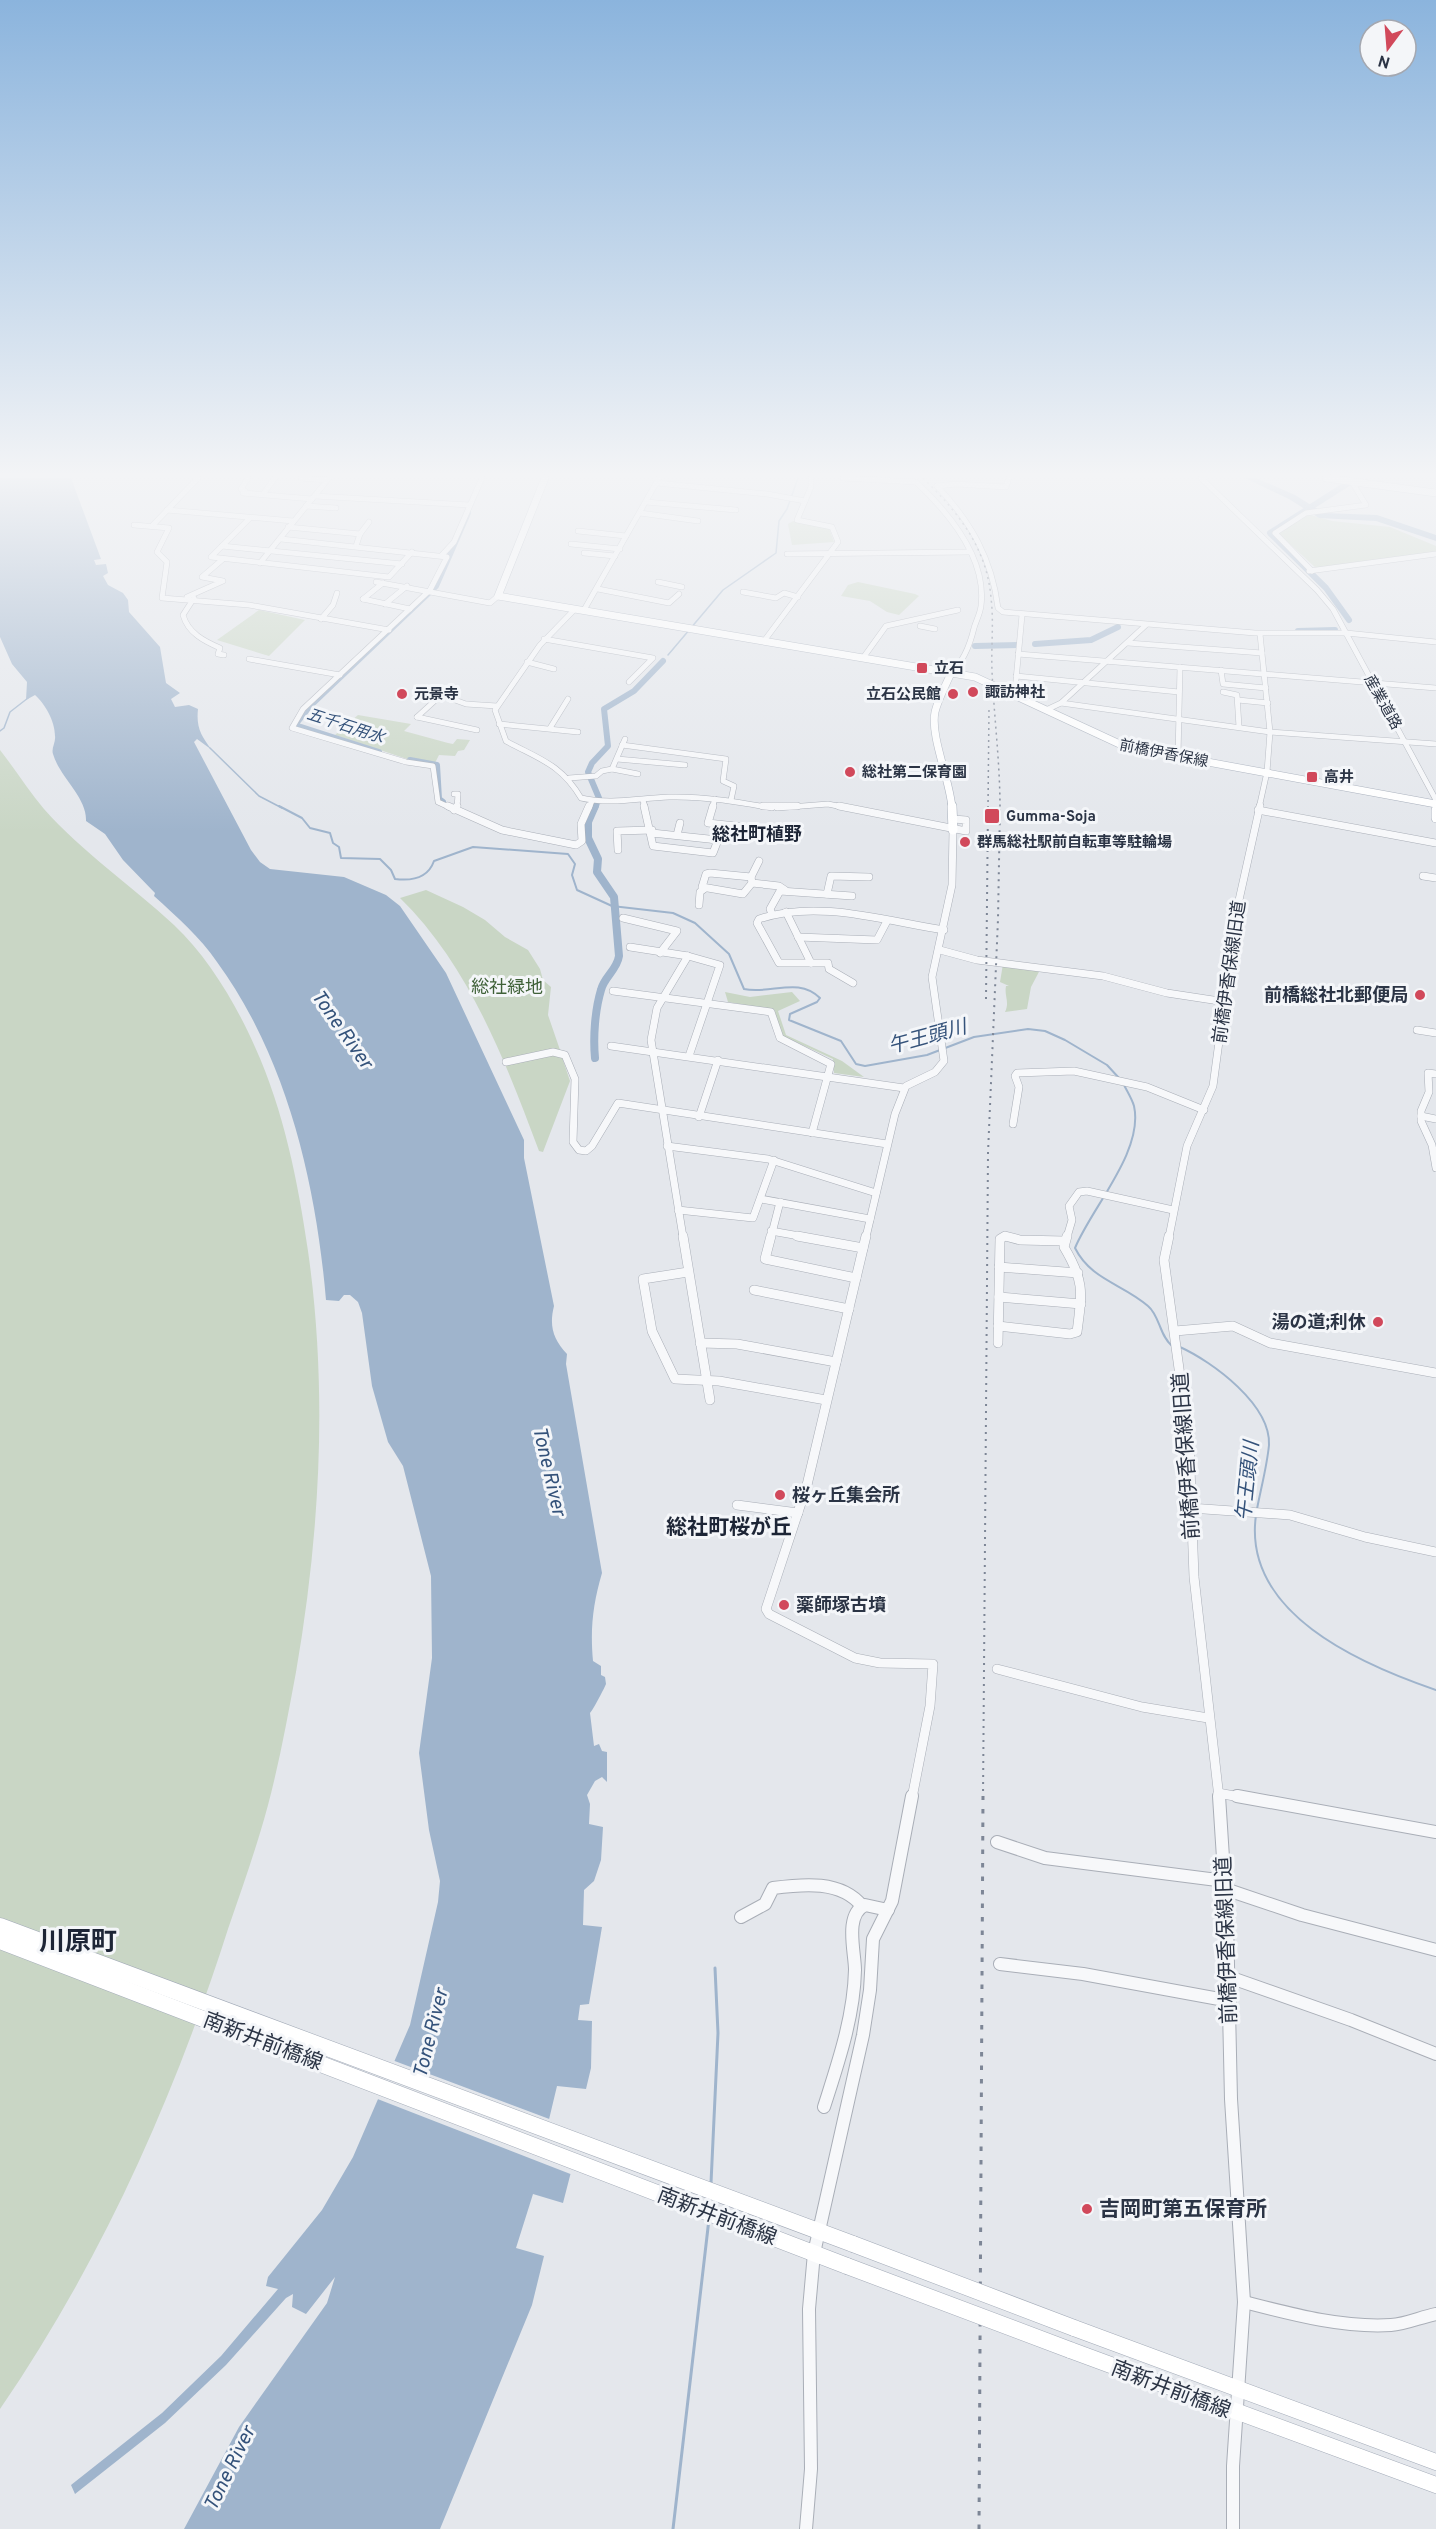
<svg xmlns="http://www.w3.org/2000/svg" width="1436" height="2529" viewBox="0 0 1436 2529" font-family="Overpass,'Noto Sans JP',sans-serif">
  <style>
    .green { fill: #c9d6c5 }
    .water { fill: #9fb4cc }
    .pier { fill: #e4e7ec }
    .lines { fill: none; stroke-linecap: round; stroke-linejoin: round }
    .stream-far2 { stroke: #9fb4cc; stroke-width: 1.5 }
    .stream-far1 { stroke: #9fb4cc; stroke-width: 2 }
    .stream { stroke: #9fb4cc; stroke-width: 3 }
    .canal-far1 { stroke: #9fb4cc; stroke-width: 6 }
    .canal { stroke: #9fb4cc; stroke-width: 8 }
    .river { fill: #9fb4cc; fill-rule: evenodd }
    .minor-far3-casing { stroke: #a9aeb7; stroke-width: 6 }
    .minor-far2-casing { stroke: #a9aeb7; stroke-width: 8 }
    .minor-far1-casing { stroke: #a9aeb7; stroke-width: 10 }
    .minor-casing { stroke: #a9aeb7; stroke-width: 14 }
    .major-far2-casing { stroke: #a3abb8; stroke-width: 8 }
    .major-far1-casing { stroke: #a3abb8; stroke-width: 10 }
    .major-casing { stroke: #a3abb8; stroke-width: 17 }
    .minor-far3 { stroke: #f7f8fa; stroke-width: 5 }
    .minor-far2 { stroke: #f7f8fa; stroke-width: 7 }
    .minor-far1 { stroke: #f7f8fa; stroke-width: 9 }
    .minor { stroke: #f7f8fa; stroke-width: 12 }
    .major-far2 { stroke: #fff; stroke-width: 7 }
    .major-far1 { stroke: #fff; stroke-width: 9 }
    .major { stroke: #fff; stroke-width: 16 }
    .rail-far2 { stroke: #7d8696; stroke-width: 1.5; stroke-dasharray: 2 4; stroke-linecap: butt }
    .rail-far1 { stroke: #7d8696; stroke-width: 2; stroke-dasharray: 2 5; stroke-linecap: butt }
    .rail { stroke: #7d8696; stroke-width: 3; stroke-dasharray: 4.5 9; stroke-linecap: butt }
    .major-bridge-casing { stroke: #a3abb8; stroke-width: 17; stroke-linecap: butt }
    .major-bridge { stroke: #fff; stroke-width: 16 }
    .poi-dot { fill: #d1495b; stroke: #f4f6f9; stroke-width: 2 }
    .labels { text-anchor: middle; stroke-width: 6; stroke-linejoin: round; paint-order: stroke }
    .far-poi-label { font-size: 15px; font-weight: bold; fill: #2b3445; stroke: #f4f6f9; text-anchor: start }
    .far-street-label { font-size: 15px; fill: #2b3445; stroke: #f4f6f9 }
    .far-water-label { font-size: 16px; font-style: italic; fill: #34527a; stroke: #f4f6f9 }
    .far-quarter-label { font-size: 18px; font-weight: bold; fill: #1d2536; stroke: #f4f6f9 }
    .street-label { font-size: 18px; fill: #2b3445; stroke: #f4f6f9 }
    .park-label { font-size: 18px; fill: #3f6138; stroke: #f4f6f9 }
    .poi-label { font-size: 18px; font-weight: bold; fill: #2b3445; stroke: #f4f6f9; text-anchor: end }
    .water-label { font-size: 20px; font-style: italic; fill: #34527a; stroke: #f4f6f9 }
    .near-street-label { font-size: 21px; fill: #2b3445; stroke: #f4f6f9 }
    .quarter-label { font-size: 21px; font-weight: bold; fill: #1d2536; stroke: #f4f6f9 }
    .near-poi-label { font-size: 21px; font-weight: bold; fill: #2b3445; stroke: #f4f6f9; text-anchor: start }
    .near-quarter-label { font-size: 26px; font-weight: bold; fill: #1d2536; stroke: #f4f6f9 }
  </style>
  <rect width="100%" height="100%" fill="#e4e7ec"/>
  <g class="green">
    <polygon points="1307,514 1332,521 1390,527 1436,546 1436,553 1317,569 1278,533"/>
    <polygon points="793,521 828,525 834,542 792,545 788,524"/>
    <polygon points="858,582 915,594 919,596 899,615 887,612 870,601 841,596 848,585"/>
    <polygon points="259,610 305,620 269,656 217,640"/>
    <polygon points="358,715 411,724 404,731 448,743 453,744 457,739 470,740 464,750 458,751 455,756 439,755 435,763 407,759 335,735"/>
    <path d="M0 750C15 769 28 790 44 809 82 852 132 886 174 925 208 957 236 1004 255 1047 284 1111 298 1182 308 1251 328 1391 320 1533 296 1672 286 1726 276 1781 260 1833 250 1866 239 1897 228 1929 174 2098 101 2262 0 2409Z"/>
    <path d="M426 890 463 907 485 920 505 937 528 950 540 969 543 980 551 987 548 1015 560 1050 565 1052 563 1060 570 1081 543 1152 539 1151C506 1063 469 965 400 898Z"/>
    <path d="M1003 964 1041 968 1031 987 1027 1009 1005 1012C1010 1002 1004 996 1006 986H1009L1000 982Z"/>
    <polygon points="725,992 750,997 792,992 800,1001 778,1011 786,1035 842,1061 864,1077 834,1073 833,1059 783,1036 774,1010 728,1002"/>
  </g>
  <path class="water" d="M0 478H71L101 559 94 560 96 565 106 564 108 573 103 576 108 585 123 593 128 600 129 612 160 647 166 683 180 693 171 699 175 707 189 705 198 709C196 727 201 736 212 750L197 739 194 742 251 850 260 862 270 869 344 877 386 895 400 906 446 973 524 1140V1158L554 1306C549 1326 553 1339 567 1354L566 1364 602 1573C593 1604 590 1628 593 1661L601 1666V1675L605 1677 606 1684C605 1687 592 1712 590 1713L594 1746 599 1744 602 1751 607 1752V1782L602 1777 595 1781 587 1795 590 1804 589 1824 603 1827 601 1860 594 1881 584 1890 583 1925 602 1927 589 2004 580 2005 578 2020 592 2021 591 2068 586 2089 557 2086 546 2132 571 2172 563 2203 533 2194 516 2248 544 2256 532 2305 440 2529H184L239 2427 327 2303 335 2277 306 2314 292 2307 293 2294 286 2298 226 2365 165 2423 75 2494 71 2485 162 2413 221 2356 278 2289 266 2286 268 2277 322 2210 353 2157 410 2025 438 1902 440 1881 429 1830 419 1753 432 1658 431 1576 403 1466 388 1442 372 1386 362 1313 358 1302 350 1295H344L339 1301 326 1300C316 1183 287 1058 217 962 200 937 177 917 154 896L155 893 123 860 105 834 86 821C87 797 60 778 53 754 51 748 56 742 55 736 55 721 45 704 35 695L26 700 27 682 12 664 0 637Z"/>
  <polygon class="pier" points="392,2060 552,2120 550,2130 581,2141 573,2175 375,2098"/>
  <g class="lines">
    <g class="stream-far2">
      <polyline points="668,655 723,590 776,553 779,521 787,509 798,478"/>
      <polyline points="0,731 4,728 10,712 28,698"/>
      <polyline points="210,748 259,796 282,808"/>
    </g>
    <g class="stream-far1">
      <path d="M279 806 302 818 310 828 330 833 333 843 339 847 341 858 380 859 391 870 395 879C411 881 428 878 434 861L473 847 568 854 575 864 572 875 577 890 612 906 673 913 695 923 729 954 744 989C771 995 798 976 820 998L817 1002 790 1014 789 1020 841 1041 856 1064 865 1066 927 1055 974 1037 1028 1029 1045 1031 1065 1040 1107 1065 1119 1078"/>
      <path d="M1124 1085C1127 1091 1132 1099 1134 1106 1144 1151 1092 1207 1075 1248 1091 1280 1123 1284 1148 1306 1160 1316 1159 1335 1172 1346"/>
      <path d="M1180 1347C1213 1362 1271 1405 1269 1445 1267 1466 1261 1488 1257 1509"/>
      <path d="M1256 1515C1242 1613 1360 1664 1436 1690"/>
    </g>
    <g class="stream">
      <polyline points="711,2183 718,2033 715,1968"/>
      <polyline points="673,2529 709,2219"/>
    </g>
    <g class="canal-far1">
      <polyline points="1347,484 1270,533 1326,588 1349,620"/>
      <polyline points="1298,631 1335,630"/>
      <polyline points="1035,644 1091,640 1118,627"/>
      <polyline points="975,646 1018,645"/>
      <polyline points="379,752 295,725 311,705 436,586 468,513"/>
      <polyline points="410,760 437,765 439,799 443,802"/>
      <polyline points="595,808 599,798 588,772 592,763 608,746 604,709 634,691 663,661"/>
    </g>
    <path class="canal" d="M595 1058C593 1037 595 1010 601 990 604 977 617 970 619 956L614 897 597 872 598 859 588 838V822L595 806"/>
    <polygon class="river" points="1245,478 1256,478 1295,495 1324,513 1377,515 1436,535 1436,541 1376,521 1319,518 1289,499"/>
    <g class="minor-far3-casing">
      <g id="minor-far3">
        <polyline points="248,478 241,489 245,491 243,493 312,499"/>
        <polyline points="301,478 327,480"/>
        <path d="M843 478 916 482C948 512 987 558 981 606 980 614 976 621 974 628 970 645 964 661 951 673"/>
        <polyline points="1201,478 1317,590 1333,609 1436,800"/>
        <polyline points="657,483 767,494 805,501"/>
        <path d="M937 486C971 522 992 559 998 608L1003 612 1255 633H1346L1436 642"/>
        <polyline points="937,486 956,484 1006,487 1009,478"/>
        <polyline points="263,494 275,478"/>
        <polyline points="315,496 469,505"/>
        <polyline points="646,502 736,510"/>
        <polyline points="306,506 336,508"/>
        <polyline points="167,510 293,521"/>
        <polyline points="640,513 698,521"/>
        <polyline points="250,518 211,557 389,577 412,552"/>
        <polyline points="134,525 169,528 157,552 167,562 162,598 249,605 389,630"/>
        <polyline points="152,526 198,478"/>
        <polyline points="288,527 360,534 356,546"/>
        <polyline points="578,531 626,536"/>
        <polyline points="360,534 369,522"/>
        <polyline points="281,539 447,557 430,590 303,709 292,728 406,762 433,766 438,802 451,808"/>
        <polyline points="571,544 620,549"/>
        <polyline points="222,546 402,564"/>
        <polyline points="584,553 615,556"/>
        <polyline points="787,554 969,552"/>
        <polyline points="442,555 454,542 482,478"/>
        <polyline points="260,563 329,478"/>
        <polyline points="1309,571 1436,554"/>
        <polyline points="1312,571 1275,533 1306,513 1366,505 1352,482"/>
        <polyline points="376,582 490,603 498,596"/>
        <polyline points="658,582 682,587"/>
        <polyline points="598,589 669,603 679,594"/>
        <polyline points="743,592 776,598 784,593 798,597"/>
        <polyline points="187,597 223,581 202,577 223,559"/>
        <path d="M194 598 183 615C188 633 204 641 220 648L218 654 224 655"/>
        <polyline points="363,599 410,609"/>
        <polyline points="363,599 383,583"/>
        <polyline points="385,604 407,586"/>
        <path d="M575 609 540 645 495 710 506 741C539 759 561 764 581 798 611 805 639 798 669 797 704 796 738 802 772 808"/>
        <polyline points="584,610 659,478"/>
        <polyline points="321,619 333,605 337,593"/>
        <polyline points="920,626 935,629"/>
        <polyline points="544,639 653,658 629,682"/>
        <polyline points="764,641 838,542 832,527 797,520 811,487 811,478"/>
        <polyline points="1128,643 1262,653"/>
        <polyline points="1018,654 1436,688"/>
        <polyline points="863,658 886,626 958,610"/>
        <polyline points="249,659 340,675"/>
        <polyline points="527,662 554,669"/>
        <polyline points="1221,670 1223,684 1266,688"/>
        <polyline points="1016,676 1179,692"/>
        <polyline points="1223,692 1237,695 1239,727"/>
        <polyline points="1011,693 1015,691 1022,615"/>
        <polyline points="1238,700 1268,703"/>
        <polyline points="1061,703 1270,732 1436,744"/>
        <polyline points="1046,710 1061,703 1146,625"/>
        <polyline points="417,717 441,695 466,704 497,706"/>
        <polyline points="417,717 477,730"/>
        <polyline points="499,724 578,732"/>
        <polyline points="550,728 568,699"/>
        <polyline points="622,745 726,759 723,781 734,786 731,800"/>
        <polyline points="1178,756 1180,667"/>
        <polyline points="617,759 685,765"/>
        <polyline points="612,769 638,774"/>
        <polyline points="569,778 596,776 602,771 612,769 625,739"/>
        <polyline points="454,794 458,794 457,808"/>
        <polyline points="643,800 645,808"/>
        <polyline points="589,808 592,801"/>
        <polyline points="712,808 715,799"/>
        <polyline points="777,808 828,804 847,808"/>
        <polyline points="1259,808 1267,772 1270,732 1260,634"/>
      </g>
    </g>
    <g class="minor-far2-casing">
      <g id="minor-far2">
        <polyline points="448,806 502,830 576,845 582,841 581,824 589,806"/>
        <polyline points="644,806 653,846 713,853 718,840 652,833"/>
        <polyline points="713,806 708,823 745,827"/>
        <polyline points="763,806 797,806"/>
        <polyline points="839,806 966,831 966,820 953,819"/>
        <polyline points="454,810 457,806"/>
        <polyline points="1258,810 1436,843"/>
        <polyline points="677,835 680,823"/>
        <polyline points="618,850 617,831 652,830"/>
        <polygon points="710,873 751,877 752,883 743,894 702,887 706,874"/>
        <polyline points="1423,876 1436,878"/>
        <polyline points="751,877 759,861"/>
        <polyline points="752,883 779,886 785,890"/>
        <polyline points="827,894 831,876 869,877"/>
        <polyline points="699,905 700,892 704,889"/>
        <polyline points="786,912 811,963"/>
        <polyline points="772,914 770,909 780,891 852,896"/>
        <polyline points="623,918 677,931 660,953"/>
        <polyline points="798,937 877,940 887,921"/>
        <polyline points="630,947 688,956 720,965 689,1056"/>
        <polyline points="940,950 977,960 1103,976 1167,993 1226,1002"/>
        <path d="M853 983 829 969 828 963H779L757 923 759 919C818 899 885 921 944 930"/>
        <polyline points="613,991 771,1012 780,1038 831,1064 812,1133"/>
        <polyline points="1417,1030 1436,1033"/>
        <polyline points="611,1046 904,1088"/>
        <polyline points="506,1062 553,1052 565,1055 575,1079 573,1142 579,1150 586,1151 592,1146 618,1103 887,1144"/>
        <polyline points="1436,1074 1428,1073 1429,1092 1421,1111 1421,1121 1432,1145 1436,1168"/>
        <polyline points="1421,1116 1436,1119"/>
        <polyline points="699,1117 718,1060"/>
        <polyline points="1013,1124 1019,1087 1015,1076 1017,1073 1074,1071 1147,1087 1204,1110"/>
        <polyline points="667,1146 768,1159 876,1193"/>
        <polyline points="761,1199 870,1219"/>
        <polyline points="678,1210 753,1218 774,1160"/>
        <polyline points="771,1231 805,1237"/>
        <polyline points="683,1237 651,1040 657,1008 688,956"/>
        <polyline points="771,1237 780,1202"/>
        <polyline points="866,1237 895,1114 906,1086 935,1072 944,1061 932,977 952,885 953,830"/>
        <polyline points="1003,1237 1010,1237"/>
        <polyline points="1067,1237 1072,1220 1069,1206 1079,1192 1087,1191 1173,1210"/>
        <polyline points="1169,1237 1187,1146 1213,1086 1237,909 1260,806"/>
      </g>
    </g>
    <g class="minor-far1-casing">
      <g id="minor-far1">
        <polyline points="683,1236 710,1400"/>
        <polyline points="771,1236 765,1259 856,1278"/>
        <polyline points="797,1236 863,1248"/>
        <polyline points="866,1236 807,1485 766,1609 769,1614 855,1658 880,1663 933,1664 930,1706 912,1798"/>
        <polyline points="1169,1236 1164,1260 1189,1441 1194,1577 1219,1798"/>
        <polyline points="999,1267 1078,1273"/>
        <polyline points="688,1272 643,1279 652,1331 675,1379 719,1381 826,1400"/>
        <polyline points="754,1290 849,1309"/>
        <polyline points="999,1297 1081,1304"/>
        <path d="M998 1326 1070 1334 1077 1332C1082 1293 1085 1282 1064 1247L1067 1236"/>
        <polyline points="1175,1331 1233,1326 1270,1343 1436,1373"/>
        <polyline points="700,1343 737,1344 836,1362"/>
        <polyline points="998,1343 1000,1239 1005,1236 1020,1240 1064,1241"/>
        <polyline points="737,1505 798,1513"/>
        <polyline points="1190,1508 1290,1515 1365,1537 1436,1552"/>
        <polyline points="997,1669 1142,1707 1208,1718"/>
        <polyline points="1218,1793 1245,1798"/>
      </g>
    </g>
    <g class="minor-casing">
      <g id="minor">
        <polyline points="1219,1796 1227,1920 1231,2099 1244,2302 1233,2466 1233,2529"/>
        <polyline points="1237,1796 1436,1832"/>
        <polyline points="997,1842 1045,1858 1225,1881"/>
        <polyline points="1225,1889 1302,1915 1436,1950"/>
        <path d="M741 1917 765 1904 773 1888C803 1884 841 1880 862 1906"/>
        <polyline points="1000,1964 1083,1974 1230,2001"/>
        <polyline points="1229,1977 1351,2020 1436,2054"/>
        <path d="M824 2107C838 2063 854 2017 855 1970 855 1952 844 1915 865 1905L888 1910"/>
        <path d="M1244 2302C1291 2314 1342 2328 1391 2325 1406 2324 1421 2317 1436 2314"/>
        <polyline points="806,2529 811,2469 809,2309 814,2253 863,2035 870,1990 873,1939 892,1901 912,1796"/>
      </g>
    </g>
    <g class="major-far2-casing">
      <g id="major-far2">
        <polyline points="545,478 498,596 975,677 1126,747 1436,804"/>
        <polyline points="1326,478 1436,493"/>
        <path d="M951 673C946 685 938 699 935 712 930 736 950 780 952 808"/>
      </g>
    </g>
    <g class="major-far1-casing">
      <g id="major-far1">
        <polyline points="952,806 953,830"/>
        <polyline points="1436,810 1436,818"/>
      </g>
    </g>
    <g class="major-casing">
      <g id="major">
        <polyline points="0,1926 853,2244"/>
        <polyline points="0,1941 847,2266"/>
        <polyline points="1074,2328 1436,2462"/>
        <polyline points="1070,2350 1436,2485"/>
      </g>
    </g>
    <use href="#minor-far3" class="minor-far3"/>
    <use href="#minor-far2" class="minor-far2"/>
    <use href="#minor-far1" class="minor-far1"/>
    <use href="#minor" class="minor"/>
    <use href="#major-far2" class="major-far2"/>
    <use href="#major-far1" class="major-far1"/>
    <use href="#major" class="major"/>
    <g class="rail-far2">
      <path d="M923 478C958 512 987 548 991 598 994 622 991 647 992 671 994 717 1000 762 1000 808"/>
      <polyline points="988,808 989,708"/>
    </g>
    <g class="rail-far1">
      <polyline points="986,999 988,806"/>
      <polyline points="983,1798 988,1153 998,919 1000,806"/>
    </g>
    <polyline class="rail" points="979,2529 983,1796"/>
    <g class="major-bridge-casing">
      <g id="major-bridge">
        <polyline points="853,2244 1074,2328"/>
        <polyline points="847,2266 1070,2350"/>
      </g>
    </g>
    <use href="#major-bridge" class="major-bridge"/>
  </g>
  <linearGradient id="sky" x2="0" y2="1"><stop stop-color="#8bb4dd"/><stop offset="0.57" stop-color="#f3f4f6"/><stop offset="1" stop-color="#f3f4f6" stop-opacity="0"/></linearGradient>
  <rect width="1436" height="832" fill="url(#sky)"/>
  <g class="poi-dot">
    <rect x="916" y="662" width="12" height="12" rx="3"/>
    <circle cx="973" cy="692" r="6"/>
    <circle cx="402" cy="694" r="6"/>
    <circle cx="953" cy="694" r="6"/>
    <circle cx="850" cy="772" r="6"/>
    <rect x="1306" y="771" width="12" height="12" rx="3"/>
    <rect x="984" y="808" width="16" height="16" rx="3"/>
    <circle cx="965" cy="842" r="6"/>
    <circle cx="1420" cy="995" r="6"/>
    <circle cx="1378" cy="1322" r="6"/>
    <circle cx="780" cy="1495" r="6"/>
    <circle cx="784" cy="1605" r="6"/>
    <circle cx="1087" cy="2209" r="6"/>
  </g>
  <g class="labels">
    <g class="far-poi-label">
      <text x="934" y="673">立石</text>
      <text x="985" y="697">諏訪神社</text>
      <text x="414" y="699">元景寺</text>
      <text x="941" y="699" text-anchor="end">立石公民館</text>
      <text x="862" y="777">総社第二保育園</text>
      <text x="1324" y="782">高井</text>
      <text x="1006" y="821">Gumma-Soja</text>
      <text x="977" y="847">群馬総社駅前自転車等駐輪場</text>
    </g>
    <g class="far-street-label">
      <text transform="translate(1383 702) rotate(61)" y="5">産業道路</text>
      <text transform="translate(1164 753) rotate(11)" y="5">前橋伊香保線</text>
    </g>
    <g class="far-water-label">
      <text transform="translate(346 725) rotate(18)" y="6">五千石用水</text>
    </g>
    <g class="far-quarter-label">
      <text x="757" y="840">総社町植野</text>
    </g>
    <g class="street-label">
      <text transform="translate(1229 972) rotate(-82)" y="6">前橋伊香保線旧道</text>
    </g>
    <g class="park-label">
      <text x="507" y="993">総社緑地</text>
    </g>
    <g class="poi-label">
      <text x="1408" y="1001">前橋総社北郵便局</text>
      <text x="1366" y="1328">湯の道;利休</text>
      <text x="792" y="1501" text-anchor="start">桜ヶ丘集会所</text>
      <text x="796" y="1611" text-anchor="start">薬師塚古墳</text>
    </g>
    <g class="water-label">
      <text transform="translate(343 1029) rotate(55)" y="7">Tone River</text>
      <text transform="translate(927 1036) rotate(-15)" y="7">午王頭川</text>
      <text transform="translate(550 1471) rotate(77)" y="7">Tone River</text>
      <text transform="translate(1247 1481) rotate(-84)" y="7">午王頭川</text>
      <text transform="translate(430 2033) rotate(-76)" y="7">Tone River</text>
      <text transform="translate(229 2468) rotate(-64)" y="7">Tone River</text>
    </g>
    <g class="near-street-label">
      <text transform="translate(1186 1456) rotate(-94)" y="7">前橋伊香保線旧道</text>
      <text transform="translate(1226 1940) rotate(-92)" y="7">前橋伊香保線旧道</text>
      <text transform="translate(263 2041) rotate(21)" y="7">南新井前橋線</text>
      <text transform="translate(717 2216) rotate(21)" y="7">南新井前橋線</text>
      <text transform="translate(1171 2389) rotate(21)" y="7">南新井前橋線</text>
    </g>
    <g class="quarter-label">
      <text x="729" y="1534">総社町桜が丘</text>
    </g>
    <g class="near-poi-label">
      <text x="1099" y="2216">吉岡町第五保育所</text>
    </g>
    <g class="near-quarter-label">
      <text x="78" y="1950">川原町</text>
    </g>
  </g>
  <g transform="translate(1388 48) rotate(196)"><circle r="28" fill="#f4f6f9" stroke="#a4a8b1" stroke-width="1.5"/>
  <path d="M0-4.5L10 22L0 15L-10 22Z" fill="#d1495b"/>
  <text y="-9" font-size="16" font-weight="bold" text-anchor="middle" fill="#2b3445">N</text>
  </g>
</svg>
